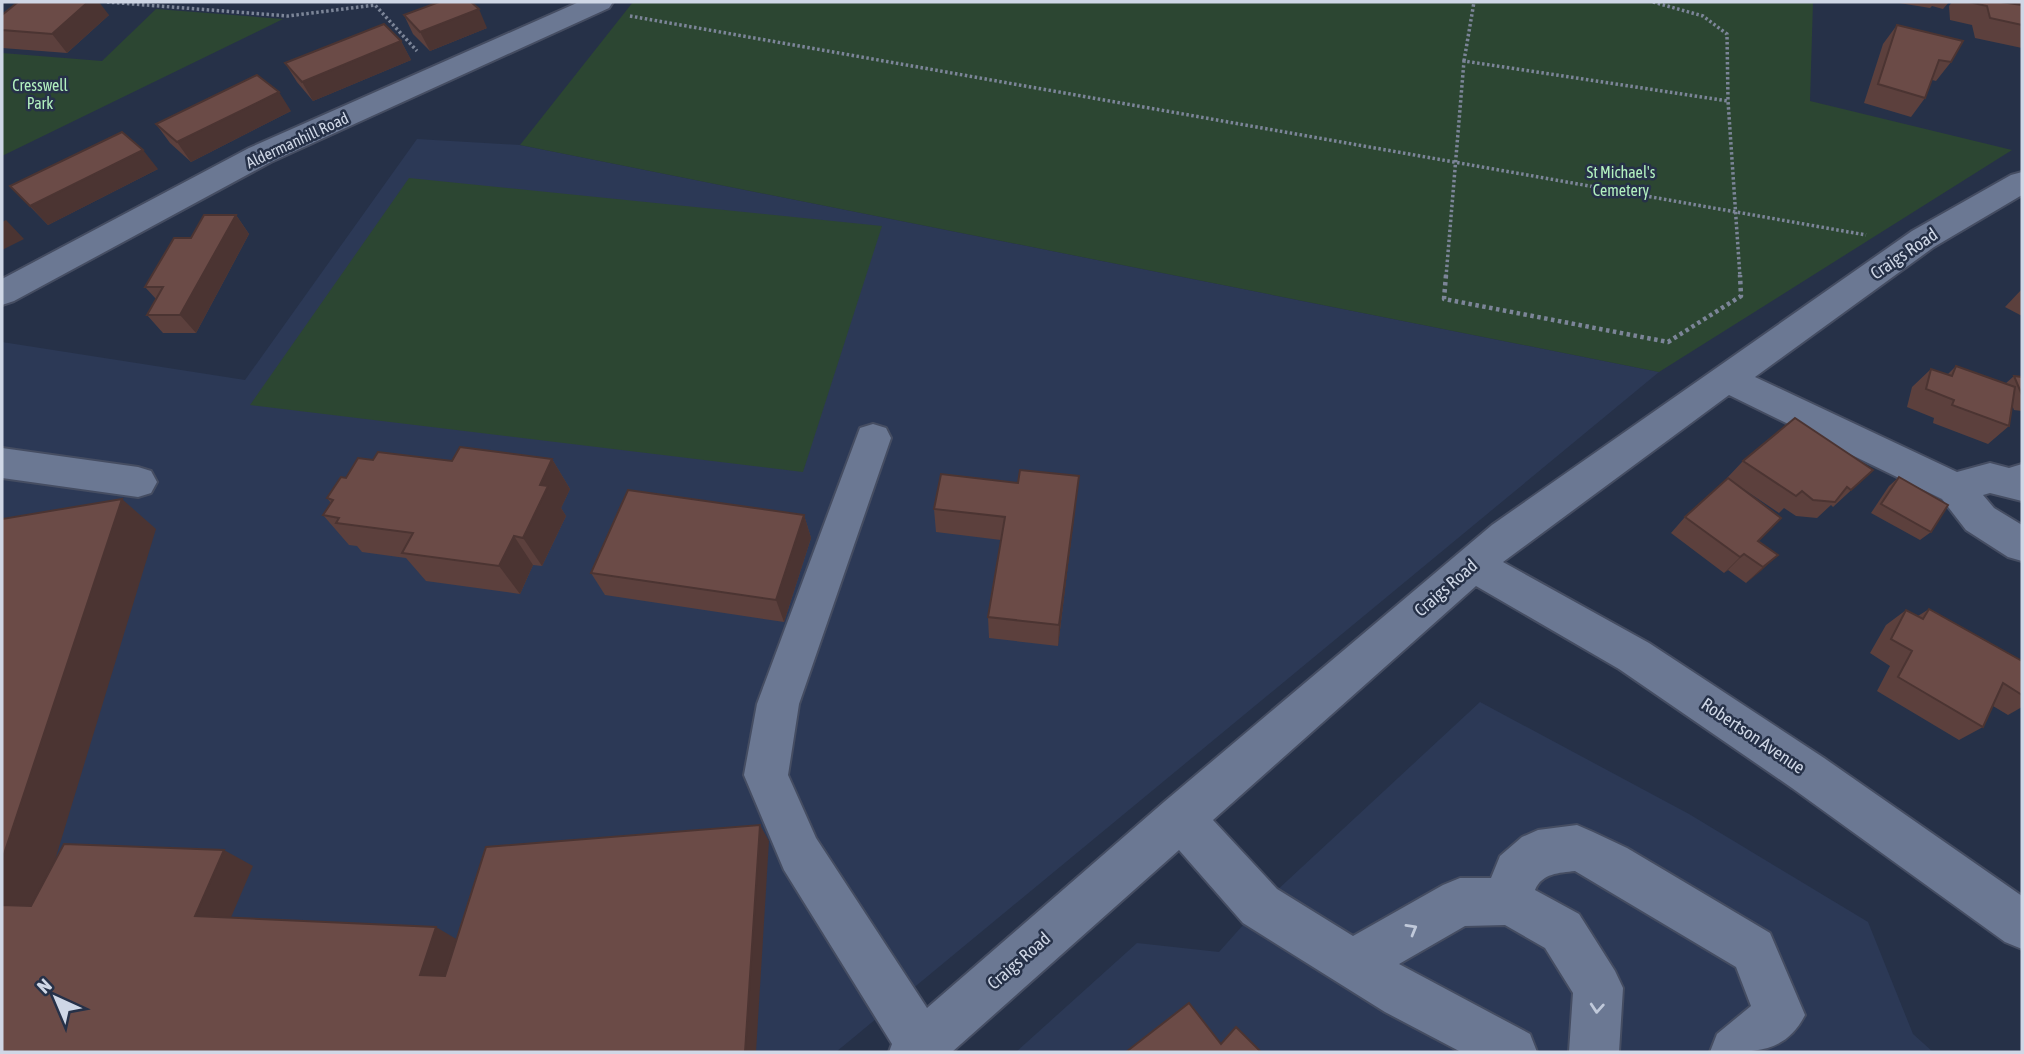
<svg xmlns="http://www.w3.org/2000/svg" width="2024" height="1054" viewBox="0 0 2024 1054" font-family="'Asap Condensed',sans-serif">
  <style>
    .built { fill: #2c3956 }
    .green { fill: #2c4632 }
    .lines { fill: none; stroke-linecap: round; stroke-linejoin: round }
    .minor-casing { stroke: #454d62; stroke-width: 4 }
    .path-far1 { stroke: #7c8598; stroke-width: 3.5; stroke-dasharray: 2.5 2.5; stroke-linecap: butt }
    .path { stroke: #7c8598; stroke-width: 4.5; stroke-dasharray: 3.5 3.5; stroke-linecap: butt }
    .minor { fill: #6b7893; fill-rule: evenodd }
    .wall { fill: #5c403d }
    .shaded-wall { fill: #4b3432 }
    .building { fill: #6b4b47; stroke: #4b3432; stroke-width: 2 }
    .oneway { stroke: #c0c9da }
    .labels { text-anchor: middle; stroke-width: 5; stroke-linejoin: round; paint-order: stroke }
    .far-park-label { font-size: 16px; fill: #b2f0bf; stroke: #263148 }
    .far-street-label { font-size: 16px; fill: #cfd7e6; stroke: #263148 }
    .street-label { font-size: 18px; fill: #cfd7e6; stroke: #263148 }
  </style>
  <rect width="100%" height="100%" fill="#263148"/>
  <g class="built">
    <polygon points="417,139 520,145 1659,372 836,1052 2,1052 2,342 245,380"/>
    <polygon points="1480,702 1689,814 1868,922 1913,1034 1933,1052 1016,1052 1137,943 1219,952 1260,906"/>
  </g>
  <g class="green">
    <polygon points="633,2 1813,2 1810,101 2012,150 1659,372 520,145"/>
    <polygon points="156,9 283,19 2,156 2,53 102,61"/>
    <polygon points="409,178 882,226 803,472 250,405"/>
  </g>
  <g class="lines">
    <g class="minor-casing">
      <g id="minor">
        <polygon points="579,2 613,2 609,8 271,162 14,301 2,305 2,279 249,148"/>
        <path d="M2022 172V195L1934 247 1755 377 1957 472 1990 463 2009 468 2022 464V501L1990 493 1983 495 1994 508 2022 525V561L2008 557 1966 530 1942 499 1729 395 1503 562 1649 643 1824 758 2022 896V949L2005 942 1792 788 1619 669 1476 586 1213 820 1277 889 1353 936 1443 885 1460 878H1491L1500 856 1522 837 1538 830 1577 825 1593 832 1627 848 1770 933 1805 1015C1785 1054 1754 1052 1710 1052L1717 1034 1751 1006 1736 967 1575 871C1559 873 1542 873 1535 890L1579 914 1615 971 1623 988 1619 1052H1569L1573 993 1545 948 1505 925 1465 926 1399 964 1530 1034 1537 1052H1461L1385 1012 1243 923 1179 850 952 1052H889L892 1044 784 870 744 775 757 704 860 428 873 424 886 428 891 438 799 704 788 775 816 838 927 1008 1164 802 1492 525 1912 231 2011 175Z"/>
        <polygon points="2,448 138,467 151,471 157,482 151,493 138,497 2,478"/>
      </g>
    </g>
    <g class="path-far1">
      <polyline points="107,2 288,16 375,5 417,51"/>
      <polyline points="1653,2 1703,16 1727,34 1728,101"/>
      <polyline points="630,16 1866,235"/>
      <polyline points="1464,61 1474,2"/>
      <polyline points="1446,277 1464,61 1728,101 1740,277"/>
    </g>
    <polyline class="path" points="1446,275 1444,299 1668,342 1741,296 1740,275"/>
    <use href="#minor" class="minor"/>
  </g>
  <g class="wall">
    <polygon points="1893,2 1949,2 1943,9 1932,6 1930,8"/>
    <polygon points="1952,2 2001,2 2015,4 2014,2 2022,2 2022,48 1975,38 1972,25 1950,20 1949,6"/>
    <polygon points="2,15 109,15 67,53 2,48"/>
    <polygon points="404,15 487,28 430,51 413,34"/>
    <polygon points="1897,25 1951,62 1936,81 1932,80 1925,98 1911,117 1864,103 1883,44"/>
    <polygon points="401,41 411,60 313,101 297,82 285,63"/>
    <polygon points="291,111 191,162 170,143 156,124"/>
    <polygon points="158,169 48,225 10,186"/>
    <polygon points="236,215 249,234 196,333 163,333 147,315 156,299 145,287 191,238"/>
    <polygon points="2022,289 2022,316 2005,307"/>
    <polygon points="1956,366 2005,384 2014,376 2022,377 2022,411 2014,410 2012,405 2009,426 1988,444 1933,423 1934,418 1907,407 1912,387 1931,369 1947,375"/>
    <polygon points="552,459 570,489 561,508 566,516 542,566 533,565 520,594 426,581 406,558 362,552 357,546 349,545 323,515 331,503 327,498 346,478 373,460 452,461"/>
    <polygon points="1743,461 1873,470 1833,507 1831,505 1817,518 1796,516 1784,508 1779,513 1733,482 1758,541 1778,555 1746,583 1728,570 1724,573 1671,533 1685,517 1728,479 1727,478"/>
    <polygon points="1899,477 1931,532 1920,540 1871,513 1889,486"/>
    <polygon points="1076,500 1058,646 989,638 988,617 1001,540 936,532 934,509"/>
    <polygon points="804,515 811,538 784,622 605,595 591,573"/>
    <polygon points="1929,609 2022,661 2022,707 2008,715 1993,706 1983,727 1959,740 1877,691 1890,666 1870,653 1886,625 1906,610 1918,616"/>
  </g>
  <g class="shaded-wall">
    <polygon points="88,2 99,2 109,15 67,53 52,34"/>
    <polygon points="479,9 487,28 430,51 420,32"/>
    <polygon points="401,41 411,60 313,101 302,82"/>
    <polygon points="279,92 291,111 191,162 177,142"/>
    <polygon points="143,150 158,169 48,225 30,206"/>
    <polygon points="236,215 249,234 196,333 180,315"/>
    <polygon points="6,220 24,239 2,250 2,222"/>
    <polygon points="552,459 570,489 561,508 566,516 542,566 523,538 540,485"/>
    <polygon points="1079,476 1076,500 1058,646 1059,625"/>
    <polygon points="122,499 156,529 37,919 2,906 2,860"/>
    <polygon points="804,515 811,538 784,622 776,600"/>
    <polygon points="514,536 533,565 520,594 499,566"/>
    <polygon points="1744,554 1728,570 1724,573 1740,557"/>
    <polygon points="1778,555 1761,571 1746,583 1763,567"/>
    <polygon points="760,825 769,841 756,1052 745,1052"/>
    <polygon points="224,850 253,866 226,929 195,916"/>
    <polygon points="436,927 458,940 444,987 420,975"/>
  </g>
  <g class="building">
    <polygon points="18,2 88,2 52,34 2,30 2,15"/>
    <polygon points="439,2 471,2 479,9 420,32 404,15"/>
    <polygon points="1969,2 2001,2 2022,5 2022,25 1990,18 1987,6"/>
    <polygon points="384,24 401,41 302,82 285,63"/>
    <polygon points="1897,25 1963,41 1951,62 1939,60 1925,98 1878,84"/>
    <polygon points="257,75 279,92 177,142 156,124"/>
    <polygon points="122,132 143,150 30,206 10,186"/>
    <polygon points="204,215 236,215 180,315 147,315 163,287 145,287 174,238 191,238"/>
    <polygon points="1956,366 2015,387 2009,426 1952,405 1954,400 1926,389 1931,369 1952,376"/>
    <polygon points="2014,376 2022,377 2022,395"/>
    <polygon points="1795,418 1873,470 1851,490 1847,487 1835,502 1813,500 1802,491 1796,496 1743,461"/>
    <polygon points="460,447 552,459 540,485 548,486 523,538 514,536 499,566 402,553 413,533 336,523 339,518 323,515 333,500 327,498 341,477 346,478 358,458 373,460 378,452 452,461"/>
    <polygon points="1020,470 1079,476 1059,625 988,617 1005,517 934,509 941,474 1018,483"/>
    <polygon points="1899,477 1948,505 1931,532 1881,504"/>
    <polygon points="1728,478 1781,518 1758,541 1778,555 1763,567 1744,554 1740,557 1685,517"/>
    <polygon points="628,490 804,515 776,600 591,573"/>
    <polygon points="122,499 2,860 2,519"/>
    <polygon points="1929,609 2022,661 2022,695 2003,683 1983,727 1898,677 1912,651 1891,639 1906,610 1923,619"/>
    <polygon points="760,825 745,1052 2,1052 2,905 31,906 64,844 224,850 195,916 436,927 420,975 445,976 486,847"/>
    <polygon points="1189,1003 1221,1044 1236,1027 1261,1052 1126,1052"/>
  </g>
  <defs><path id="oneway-chevron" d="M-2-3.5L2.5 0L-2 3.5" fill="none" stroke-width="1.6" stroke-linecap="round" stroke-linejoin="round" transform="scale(1.75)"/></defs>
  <g class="oneway">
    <use href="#oneway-chevron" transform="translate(1412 929) rotate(-30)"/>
    <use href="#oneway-chevron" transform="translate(1597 1008) rotate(94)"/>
  </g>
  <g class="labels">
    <g class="far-park-label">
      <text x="40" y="91">Cresswell<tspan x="40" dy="18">Park</tspan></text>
      <text x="1621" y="178">St Michael's<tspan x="1621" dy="18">Cemetery</tspan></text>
    </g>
    <g class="far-street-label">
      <text transform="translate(297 140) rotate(-25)" y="6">Aldermanhill Road</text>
    </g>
    <g class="street-label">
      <text transform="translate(1904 254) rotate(-34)" y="6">Craigs Road</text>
      <text transform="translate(1446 588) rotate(-41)" y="6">Craigs Road</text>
      <text transform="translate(1753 736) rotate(34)" y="6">Robertson Avenue</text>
      <text transform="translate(1019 961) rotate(-41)" y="6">Craigs Road</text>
    </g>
  </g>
  <rect width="2024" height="1054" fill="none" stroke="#cfd7e6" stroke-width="7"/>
  <g transform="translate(56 998) rotate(316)" stroke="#263148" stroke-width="5" paint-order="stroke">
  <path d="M0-5L12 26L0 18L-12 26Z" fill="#cfd7e6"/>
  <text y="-10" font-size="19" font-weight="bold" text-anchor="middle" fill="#cfd7e6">N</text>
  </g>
</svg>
